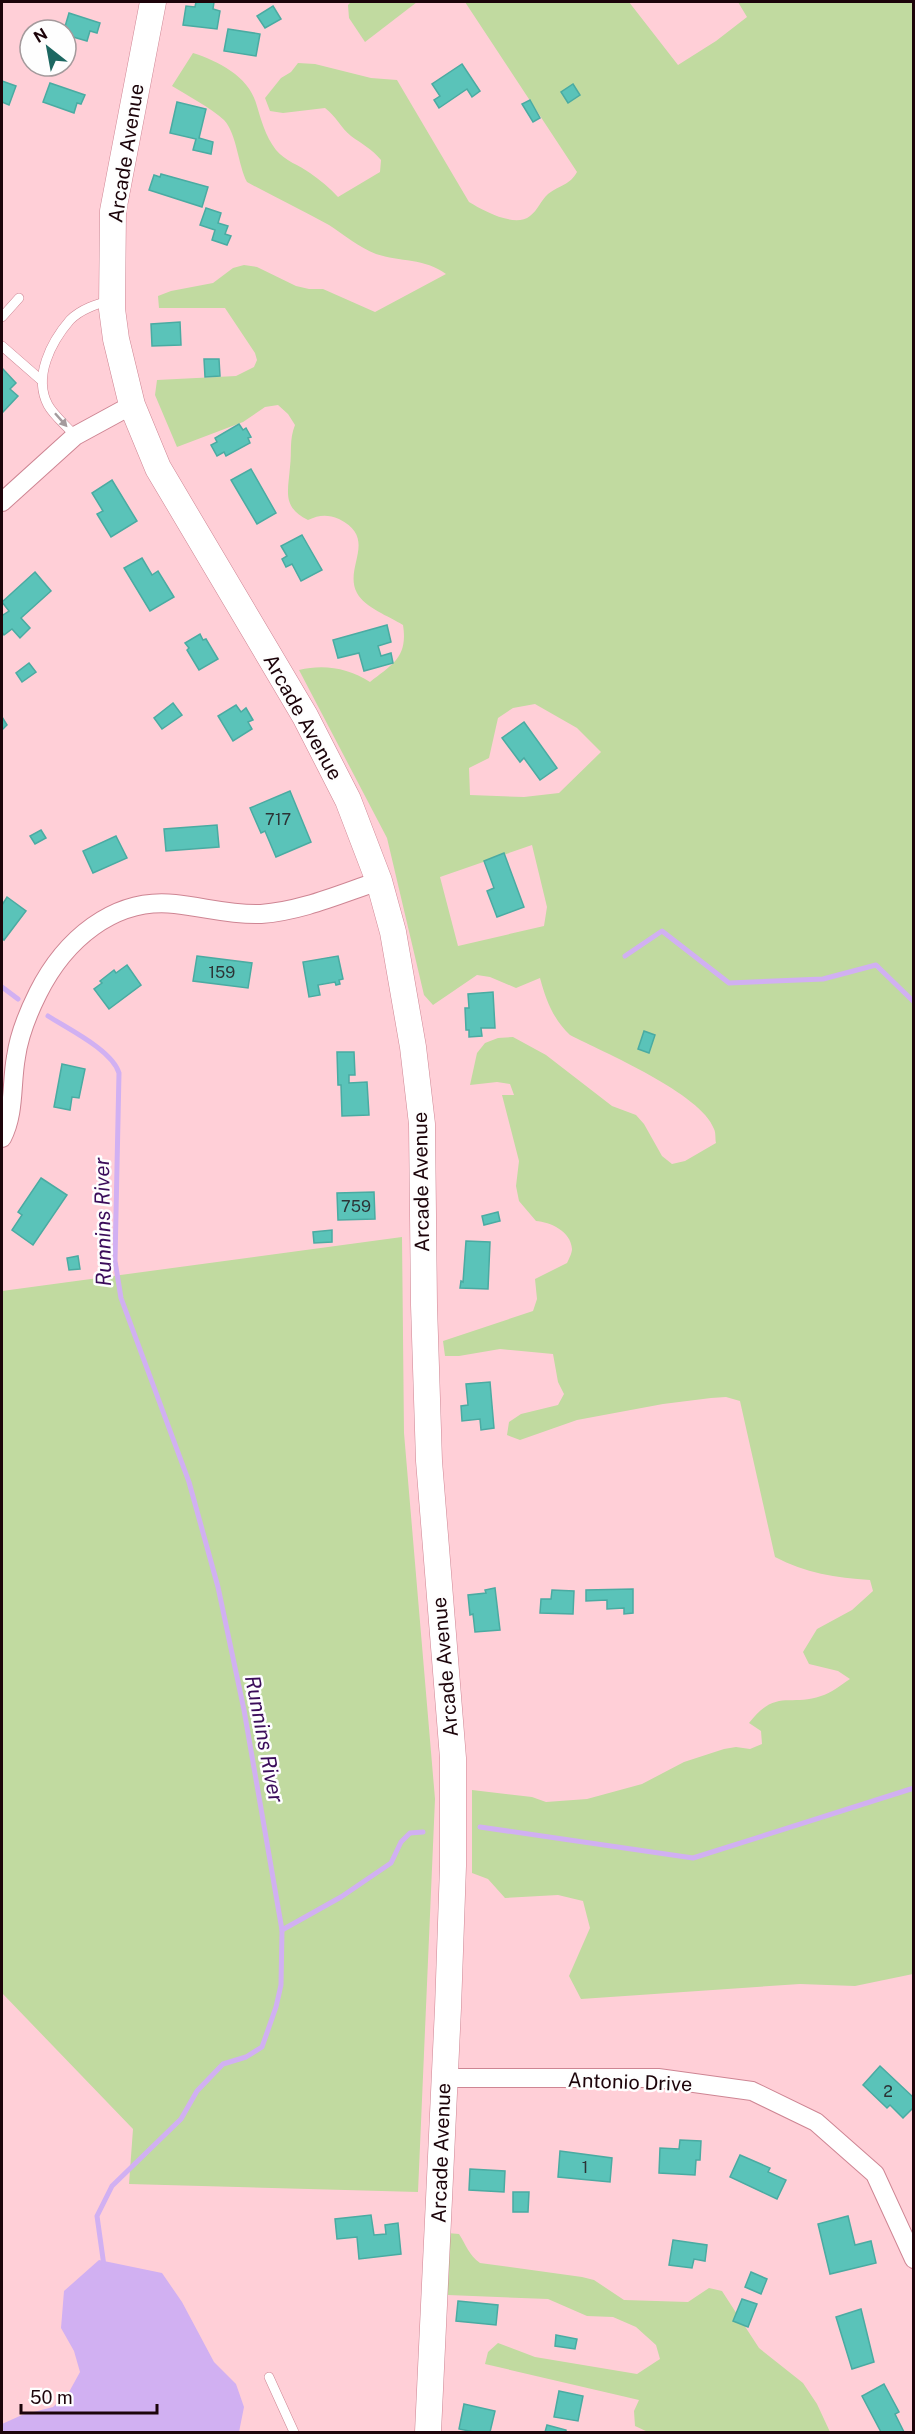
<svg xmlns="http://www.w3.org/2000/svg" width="915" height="2434" viewBox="0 0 915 2434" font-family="'Public Sans',sans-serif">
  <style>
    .green { fill: #c1daa0; fill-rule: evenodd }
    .water { fill: #d1b0f2 }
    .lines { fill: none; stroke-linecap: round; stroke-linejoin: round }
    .stream { stroke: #d1b0f2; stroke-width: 5 }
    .building { fill: #5ac3b9; stroke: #4aaba2; stroke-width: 1.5 }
    .service-casing { stroke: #ce8593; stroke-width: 10 }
    .minor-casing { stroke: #ce8593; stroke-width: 20 }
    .secondary-casing { stroke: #ce8593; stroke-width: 27 }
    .service { stroke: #fff; stroke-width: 9 }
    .minor { stroke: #fff; stroke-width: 18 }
    .secondary { stroke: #fff; stroke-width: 26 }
    .oneway { fill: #a49b9d }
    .labels { text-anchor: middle; stroke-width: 5; stroke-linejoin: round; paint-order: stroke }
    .number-label { font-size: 16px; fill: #2c3436 }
    .street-label { font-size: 20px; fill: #1c040a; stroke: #fefefe }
    .water-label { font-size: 21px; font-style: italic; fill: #3b0c5a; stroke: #fefefe }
  </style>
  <rect width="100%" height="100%" fill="#ffcfd7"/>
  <g class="green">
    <polygon points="351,2 417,2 365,42 349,18 348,5"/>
    <path d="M465 2H629L678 65 716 41 747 17 738 2H913V1974L855 1986 800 1984 581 1999 569 1976 590 1928 583 1901 558 1895 505 1898 488 1879 472 1873V1790L532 1797 546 1802 587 1799 642 1784 684 1762 724 1749 736 1747 750 1749 762 1744 761 1731 749 1723C776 1688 790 1707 821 1696 831 1693 841 1685 850 1679L838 1671 809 1664 803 1652 817 1629 852 1610 873 1591 870 1580C836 1578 805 1573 775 1557L740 1401 726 1397 711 1398 663 1404 577 1420 520 1440 507 1435 509 1422 521 1414 558 1405 564 1394 558 1382 553 1354 500 1349 459 1356H445L443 1341 533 1311 537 1299 535 1279 567 1263C569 1259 572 1253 572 1249 571 1231 550 1222 536 1221L519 1201 516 1186 519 1161 502 1095H514L510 1084 497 1082 470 1085 477 1053 485 1043 498 1038 513 1037 546 1055 612 1106 636 1115 644 1124 662 1156 672 1164 685 1161 716 1143C715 1138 716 1133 714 1129 702 1094 603 1052 570 1035 553 1019 546 1000 540 978L516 988 490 977 477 975 433 1005 424 995 387 838 299 670C324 664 348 668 370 682 393 664 408 657 403 625 389 616 365 608 357 593 343 567 379 539 339 519 327 514 319 515 308 520 282 507 288 492 290 467 292 452 289 440 295 425L288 414 278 405 265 407 243 422 177 447 155 395 157 380 236 376 254 367 257 360 255 353 225 308H159L158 296 171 291 213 283 233 268 244 265 257 267 296 286 309 289H323L375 312 446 274C425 258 400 262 376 254 359 247 344 235 329 225 302 210 274 197 247 182 238 165 237 134 224 120 211 108 188 96 172 86L193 53C218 61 248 76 256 103 261 119 265 136 276 150 285 161 299 165 310 173 320 180 330 188 338 197L380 172 381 160C372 149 362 144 351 136 341 128 336 116 325 108L283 113 270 111 265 98 281 78 291 72 298 63 315 64 371 78 397 80 469 202C484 211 515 228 530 216 538 210 541 200 548 194 560 185 570 185 577 172ZM535 704 577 728 601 752 559 793 524 797 470 795 469 768 489 758 498 718 513 708ZM532 845 547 907 544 926 458 946 440 877Z"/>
    <polygon points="402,1237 404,1433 435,1799 418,2192 129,2184 133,2129 2,1993 2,1291"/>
    <path d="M447 2233 459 2234C466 2245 469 2255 480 2263L582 2277 594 2280 624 2300 688 2302 709 2288 722 2291 759 2348 803 2383 817 2404 830 2432H648L635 2426 634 2411 639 2400 485 2364 488 2352 498 2343 535 2357 637 2374 660 2359 656 2345 636 2327 613 2317 587 2316 548 2299 448 2295Z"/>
  </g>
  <polygon class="water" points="99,2260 162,2273 182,2302 214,2362 236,2384 244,2407 239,2432 2,2432 2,2424 22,2415 53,2407 69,2392 80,2372 74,2351 61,2328 64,2291"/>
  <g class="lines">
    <g class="stream">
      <polyline points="625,956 662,931 729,983 823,979 876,965 914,1002"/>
      <polyline points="2,987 18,999"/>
      <path d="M48 1016C68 1029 112 1050 119 1073L115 1261 121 1298 189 1482 218 1587 244 1710 282 1930 281 1985 276 2007 262 2047 246 2057 223 2064 197 2091 181 2119 112 2186 97 2216 104 2266"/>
      <polyline points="480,1827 693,1858 914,1788"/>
      <polyline points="282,1930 341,1897 391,1863 401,1842 410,1833 423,1832"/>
    </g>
  </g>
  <g class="building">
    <polygon points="196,2 214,2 213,9 220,11 217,29 183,25 186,6 195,7"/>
    <polygon points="273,6 281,19 265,28 257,16"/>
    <polygon points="69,13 100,23 97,33 90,31 87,41 66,35 66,30 64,30"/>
    <polygon points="228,29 260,34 256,56 224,51"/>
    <polygon points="462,64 480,91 472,97 467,89 439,108 434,100 440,96 432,84"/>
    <polygon points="2,81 16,86 9,105 2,102"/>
    <polygon points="50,83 85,95 81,104 77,103 74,113 43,102"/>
    <polygon points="573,84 580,95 568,103 561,92"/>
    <polygon points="530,100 540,118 533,122 522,104"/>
    <polygon points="177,102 206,109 199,138 213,142 211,154 193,150 196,139 170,133"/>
    <polygon points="161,174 208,187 202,207 149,190 154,175 160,177"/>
    <polygon points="206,208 221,213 218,223 228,226 225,234 231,236 227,245 212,240 215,230 200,225"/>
    <polygon points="180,322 181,345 152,346 151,324"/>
    <polygon points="204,359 219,359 220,376 205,377"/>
    <polygon points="2,368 16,383 10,389 18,396 2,413"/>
    <polygon points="239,424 243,430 246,428 251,437 248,438 250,443 226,456 224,452 217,456 211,445 217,442 215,438"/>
    <polygon points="251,469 276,513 257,524 231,480"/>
    <polygon points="112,480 137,521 111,537 97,514 103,511 92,493"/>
    <polygon points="302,535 322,570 301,581 292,564 286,567 282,559 287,556 281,546"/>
    <polygon points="142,558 152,575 158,571 174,597 150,611 124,568"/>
    <polygon points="35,572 51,591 21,618 30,628 20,638 12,629 4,635 2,632 2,613 3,615 9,611 2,602"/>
    <polygon points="387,625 391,642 378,646 381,656 391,653 393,663 364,671 359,653 338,658 333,640"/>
    <polygon points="200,634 203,640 206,639 218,659 199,670 187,650 189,648 185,643"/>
    <polygon points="29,663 36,672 22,682 16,673"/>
    <polygon points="173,703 182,715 162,729 154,718"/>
    <polygon points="236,705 241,712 246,708 253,720 248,722 252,729 233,741 218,716"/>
    <polygon points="2,717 7,725 2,730"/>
    <polygon points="524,722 557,768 540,780 524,758 520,762 502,738"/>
    <polygon points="290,791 311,842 276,857 265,831 261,833 250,808"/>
    <polygon points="217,825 219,847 166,851 164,829"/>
    <polygon points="41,830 46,838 35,844 30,836"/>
    <polygon points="116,836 127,858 93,873 83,851"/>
    <polygon points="504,853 524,907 497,917 487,891 494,888 484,861"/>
    <polygon points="7,897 26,911 4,940 2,938 2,905"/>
    <polygon points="197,956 252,963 248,988 193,981"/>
    <polygon points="338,956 343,979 339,980 340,984 336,985 335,982 318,985 320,995 309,997 303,962"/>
    <polygon points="127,965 141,985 109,1009 94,989 102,983 100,981 114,970 116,973"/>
    <polygon points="493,992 495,1028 481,1028 482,1036 469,1037 469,1030 466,1030 465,1008 469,1008 468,994"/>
    <polygon points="644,1031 655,1035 649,1053 638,1049"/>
    <polygon points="337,1052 354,1052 355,1075 349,1075 349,1083 367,1082 369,1115 342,1116 341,1085 338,1085"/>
    <polygon points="62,1064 85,1069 79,1098 72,1097 70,1110 54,1107"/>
    <polygon points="41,1178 67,1195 33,1245 12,1230 22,1215 18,1212"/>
    <polygon points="374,1192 375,1219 338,1220 337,1193"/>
    <polygon points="498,1212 500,1221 484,1225 482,1216"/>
    <polygon points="332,1230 332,1242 314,1243 313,1232"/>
    <polygon points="466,1241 490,1242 488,1289 460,1288 461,1281 463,1282"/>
    <polygon points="78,1256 80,1269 69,1270 67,1258"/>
    <polygon points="490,1382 494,1428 481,1430 480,1419 462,1421 461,1406 468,1405 466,1384"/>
    <polygon points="495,1588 500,1630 475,1632 473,1614 470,1615 468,1595 486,1593 485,1590"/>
    <polygon points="633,1589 633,1613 624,1614 624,1608 607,1609 607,1600 586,1601 586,1590"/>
    <polygon points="552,1590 574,1591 573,1614 540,1613 541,1599 551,1599"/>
    <polygon points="880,2066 914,2098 914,2107 903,2118 890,2105 887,2108 863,2085"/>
    <polygon points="680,2140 701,2141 700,2160 696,2160 695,2175 659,2173 660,2148 679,2149"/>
    <polygon points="560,2151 612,2158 610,2182 558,2177"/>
    <polygon points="740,2155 770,2168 768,2172 786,2180 777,2199 730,2177"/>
    <polygon points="470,2169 505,2171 504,2192 469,2190"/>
    <polygon points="513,2192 529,2192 528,2212 513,2212"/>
    <polygon points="371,2215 374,2235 386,2234 385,2225 398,2223 401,2254 359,2259 357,2237 337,2239 335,2219"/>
    <polygon points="848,2216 855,2245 871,2241 876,2263 830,2274 818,2224"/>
    <polygon points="673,2240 707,2245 705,2261 694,2259 692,2268 669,2265"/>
    <polygon points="751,2272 767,2279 761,2294 745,2287"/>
    <polygon points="742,2299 757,2304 748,2327 733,2321"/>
    <polygon points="458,2301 498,2305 496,2325 456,2321"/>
    <polygon points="861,2309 874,2362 852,2369 836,2317"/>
    <polygon points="556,2335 577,2339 575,2349 555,2346"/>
    <polygon points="884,2384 899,2412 895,2414 904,2432 881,2432 862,2396"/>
    <polygon points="559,2391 583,2396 578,2421 554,2417"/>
    <polygon points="464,2404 495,2411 490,2432 474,2432 459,2429"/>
    <polygon points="547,2425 566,2430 566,2432 545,2432"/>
  </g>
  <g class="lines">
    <g class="service-casing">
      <g id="service">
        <polyline points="2,317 19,298"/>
        <polyline points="2,346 41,380"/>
        <path d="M75 436C67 426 54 416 48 405 33 377 51 342 70 320 81 309 97 304 111 300"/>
        <polyline points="269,2377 294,2432"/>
      </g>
    </g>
    <g class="minor-casing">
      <g id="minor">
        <polyline points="2,502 75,436 132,405"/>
        <path d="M2 1138C15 1113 11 1084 16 1057 19 1035 28 1013 38 993 64 941 113 897 175 904 204 907 231 915 261 914 302 911 340 894 379 881"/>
        <polyline points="444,2078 658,2078 752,2091 816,2122 875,2174 914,2259"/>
      </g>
    </g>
    <g class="secondary-casing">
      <polyline id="secondary" points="153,2 113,211 112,309 116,339 132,405 158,468 305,716 348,800 379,881 393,932 413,1047 422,1124 424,1305 429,1461 453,1758 453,1866 448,2008 428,2432"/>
    </g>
    <use href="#service" class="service"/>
    <use href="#minor" class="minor"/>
    <use href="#secondary" class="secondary"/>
  </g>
  <defs><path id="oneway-solid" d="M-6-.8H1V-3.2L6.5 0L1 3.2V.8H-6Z" transform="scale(1.5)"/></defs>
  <use class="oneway" href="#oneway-solid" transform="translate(61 420) rotate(48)"/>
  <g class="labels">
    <g class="number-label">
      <text x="278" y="825">717</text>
      <text x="222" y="978">159</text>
      <text x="356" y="1212">759</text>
      <text x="888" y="2097">2</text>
      <text x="585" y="2173">1</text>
    </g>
    <g class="street-label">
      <text transform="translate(126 153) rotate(-81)" y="7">Arcade Avenue</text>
      <text transform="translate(303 717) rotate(61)" y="7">Arcade Avenue</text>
      <text transform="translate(421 1182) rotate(-91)" y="7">Arcade Avenue</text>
      <text transform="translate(445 1667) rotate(-95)" y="7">Arcade Avenue</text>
      <text transform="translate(630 2082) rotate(2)" y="7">Antonio Drive</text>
      <text transform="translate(441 2153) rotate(-88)" y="7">Arcade Avenue</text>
    </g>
    <g class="water-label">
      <text transform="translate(103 1222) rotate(-91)" y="7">Runnins River</text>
      <text transform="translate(264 1739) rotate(79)" y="7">Runnins River</text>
    </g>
  </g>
  <rect width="915" height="2434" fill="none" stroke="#1c040a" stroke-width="6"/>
  <g transform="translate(48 48) rotate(329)"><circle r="28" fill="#fefefe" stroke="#a49a9c" stroke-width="1.5"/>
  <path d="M0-4.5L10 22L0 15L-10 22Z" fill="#1c6761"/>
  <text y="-9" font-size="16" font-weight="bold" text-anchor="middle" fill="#1c040a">N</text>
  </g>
  <path d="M21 2404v9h136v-9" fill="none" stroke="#1c040a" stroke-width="3"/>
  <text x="30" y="2404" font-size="18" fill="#1c040a" stroke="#fefefe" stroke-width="4.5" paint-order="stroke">50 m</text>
</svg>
